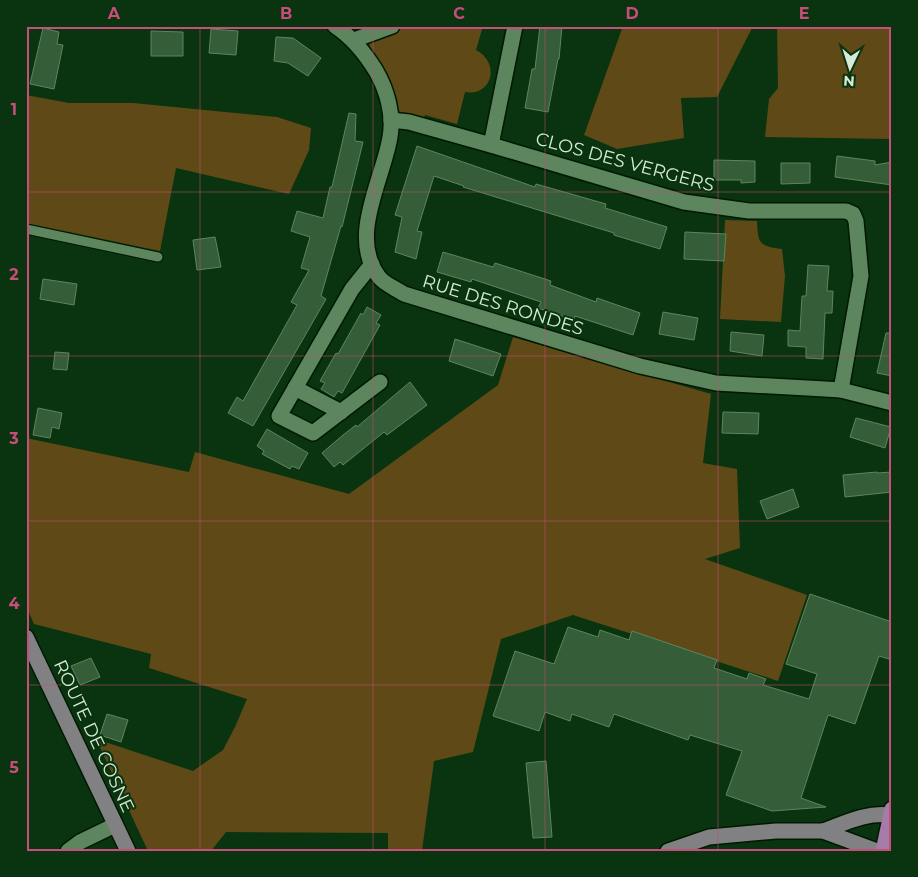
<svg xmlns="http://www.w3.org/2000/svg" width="918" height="877" viewBox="0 0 918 877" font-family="Montserrat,sans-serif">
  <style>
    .green { fill: #5f4a17 }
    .building { fill: #355d37; stroke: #5c865e }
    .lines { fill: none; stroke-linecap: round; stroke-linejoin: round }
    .service-casing { stroke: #001901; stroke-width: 11 }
    .minor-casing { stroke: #001901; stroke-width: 18 }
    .secondary-casing { stroke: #001901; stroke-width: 18 }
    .primary-casing { stroke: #001901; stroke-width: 18 }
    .service { stroke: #5d865e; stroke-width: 9 }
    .minor { stroke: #5d865e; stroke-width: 15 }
    .secondary { stroke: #818083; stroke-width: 15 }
    .primary { stroke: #a57ba8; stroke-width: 15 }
    .grid { fill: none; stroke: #c74d7a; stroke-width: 1; stroke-opacity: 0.55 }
    .labels { text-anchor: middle; stroke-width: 4; stroke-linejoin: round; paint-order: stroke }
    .street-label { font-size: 18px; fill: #d5ebd5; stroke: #0a330f }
    .neatline { fill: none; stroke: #c74d7a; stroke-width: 2 }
    .grid-label { font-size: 16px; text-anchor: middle; font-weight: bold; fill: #c74d7a }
  </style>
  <rect width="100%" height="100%" fill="#0a330f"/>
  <g class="green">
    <path d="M408 26H483L476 50C501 63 492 97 465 92L457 124 425 115 423 121 405 116 397 110 370 49 369 44 375 35Z"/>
    <polygon points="623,26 753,26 717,97 681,98 684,138 617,149 584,135"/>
    <polygon points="777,26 892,26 892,139 765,137 769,99 778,88"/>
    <polygon points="26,95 69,103 133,103 277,117 311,128 309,150 289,194 176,168 160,251 26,223"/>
    <path d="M725 220 757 221C758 244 759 246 782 249L785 276 781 322 720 319Z"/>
    <polygon points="513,337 711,394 703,463 737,469 740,548 705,559 807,595 778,681 573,615 501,639 473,752 434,761 422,851 388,851 388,833 226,832 211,851 148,851 96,739 193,771 223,750 235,727 247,699 149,668 151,654 34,624 26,606 26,438 189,472 195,452 349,494 498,385"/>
  </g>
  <g class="building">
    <polygon points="540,26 562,26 559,59 558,59 548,112 525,108 532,69 535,69"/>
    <polygon points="43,28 59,32 57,44 63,45 54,89 30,84"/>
    <polygon points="211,29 238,31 236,55 209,53"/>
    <polygon points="151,31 183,32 183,56 151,56"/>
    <polygon points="276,37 293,38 321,58 308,76 288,63 274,61"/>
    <polygon points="349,113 356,114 355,141 363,142 342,227 341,226 321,296 326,299 253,426 228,413 237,397 243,401 297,305 291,302 309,270 301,268 310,237 291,231 297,211 323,218 330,187 332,187"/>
    <polygon points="417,146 535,187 536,184 606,204 605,208 667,227 660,249 614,235 614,233 463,187 464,186 434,176 417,231 422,232 416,259 395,252 402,217 395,215"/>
    <polygon points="837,156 875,161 875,165 892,162 892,185 835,177"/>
    <polygon points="714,160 755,161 755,182 741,183 741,180 714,180"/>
    <polygon points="781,163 810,163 810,183 781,184"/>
    <polygon points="685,232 726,234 724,261 684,259"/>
    <polygon points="215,237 221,267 197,270 193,240"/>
    <polygon points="443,252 493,267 495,263 551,281 550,285 596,302 597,298 640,313 633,335 575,316 574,320 538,308 541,302 472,279 471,282 437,272"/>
    <polygon points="808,265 829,266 827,291 833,291 832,313 825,313 823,359 806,358 806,347 788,346 788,330 800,331 802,296 806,296"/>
    <polygon points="43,279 77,284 74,305 40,299"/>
    <polygon points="367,307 381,315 376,323 380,325 342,393 338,391 334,397 321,389 325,383 320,381 336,353 338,354 361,313 363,315"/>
    <polygon points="663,312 698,318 694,340 659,334"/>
    <polygon points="731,332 764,335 762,356 730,351"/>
    <polygon points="886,333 892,333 892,376 877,373"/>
    <polygon points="455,339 501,354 493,376 449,361"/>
    <polygon points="55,352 69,353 67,370 53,369"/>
    <polygon points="410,382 427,405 387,435 384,432 343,465 340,462 334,467 322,453 343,435 356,425 357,427"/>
    <polygon points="38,408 62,413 59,429 52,427 50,438 33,435"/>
    <polygon points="723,412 759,413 758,434 722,433"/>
    <polygon points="856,418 891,427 885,448 850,437"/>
    <polygon points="267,429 308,453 299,469 292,466 290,469 262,454 264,451 257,446"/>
    <polygon points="877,472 877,473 892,472 892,492 845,497 843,475"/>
    <polygon points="793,489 799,507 767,519 760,501"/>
    <polygon points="810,594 892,622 892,652 889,659 879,656 855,724 828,715 801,798 826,807 772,811 726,795 742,751 690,735 688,740 614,714 609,727 572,714 570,721 545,712 539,731 493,716 515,651 554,664 568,627 598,637 600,630 629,640 632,631 717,660 714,668 747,679 749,673 766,679 763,685 809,699 817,674 786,664"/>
    <polygon points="91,658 100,677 80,685 71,666"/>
    <polygon points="107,714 128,720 121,742 100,735"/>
    <polygon points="546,761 552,837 533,838 526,763"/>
  </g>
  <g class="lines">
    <g class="service-casing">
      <polyline id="service" points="26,229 158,257"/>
    </g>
    <g class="minor-casing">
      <g id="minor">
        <path d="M335 26C353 38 365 53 376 71 387 90 394 115 390 137 383 180 348 237 379 277 384 284 397 289 404 294L640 366 716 383 825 389 841 390 892 403"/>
        <polyline points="354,40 392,26"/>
        <polyline points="391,120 409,122 491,145 684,202 749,211 846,211 853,214 856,221 861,276 841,390"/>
        <polyline points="491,145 515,26"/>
        <polyline points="372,264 352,289 279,416 313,433 380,382"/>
        <polyline points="295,388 341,412"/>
        <polyline points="68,851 80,842 115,825"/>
      </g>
    </g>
    <g class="secondary-casing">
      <g id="secondary">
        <polyline points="26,637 128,851"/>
        <polyline points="668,851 709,837 776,831 823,831"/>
        <path d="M877 851 823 831C845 823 866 812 890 815"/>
      </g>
    </g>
    <g class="primary-casing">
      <polyline id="primary" points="883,851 892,809"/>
    </g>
    <use href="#service" class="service"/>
    <use href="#minor" class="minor"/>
    <use href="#secondary" class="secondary"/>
    <use href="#primary" class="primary"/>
  </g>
  <path class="grid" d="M200 26V851M373 26V851M545 26V851M718 26V851M26 192H892M26 356H892M26 521H892M26 685H892"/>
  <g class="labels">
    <g class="street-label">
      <text transform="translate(625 162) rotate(15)" y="6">CLOS DES VERGERS</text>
      <text transform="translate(503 305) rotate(17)" y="6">RUE DES RONDES</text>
      <text transform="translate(94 736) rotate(65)" y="6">ROUTE DE COSNE</text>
    </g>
  </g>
  <rect width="918" height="877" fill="none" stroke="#0a330f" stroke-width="55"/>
  <g transform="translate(850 68) rotate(184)" stroke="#0a330f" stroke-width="4" paint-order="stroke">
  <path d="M0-4L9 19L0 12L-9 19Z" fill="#d5ebd5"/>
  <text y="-8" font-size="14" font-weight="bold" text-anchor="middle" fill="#d5ebd5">N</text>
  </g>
  <rect x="28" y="28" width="862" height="822" class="neatline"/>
  <g class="grid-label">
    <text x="114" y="19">A</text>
    <text x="286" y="19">B</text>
    <text x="459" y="19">C</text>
    <text x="632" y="19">D</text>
    <text x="804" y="19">E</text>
    <text x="14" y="115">1</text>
    <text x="14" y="280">2</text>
    <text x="14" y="444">3</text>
    <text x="14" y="609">4</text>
    <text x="14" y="773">5</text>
  </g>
</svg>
